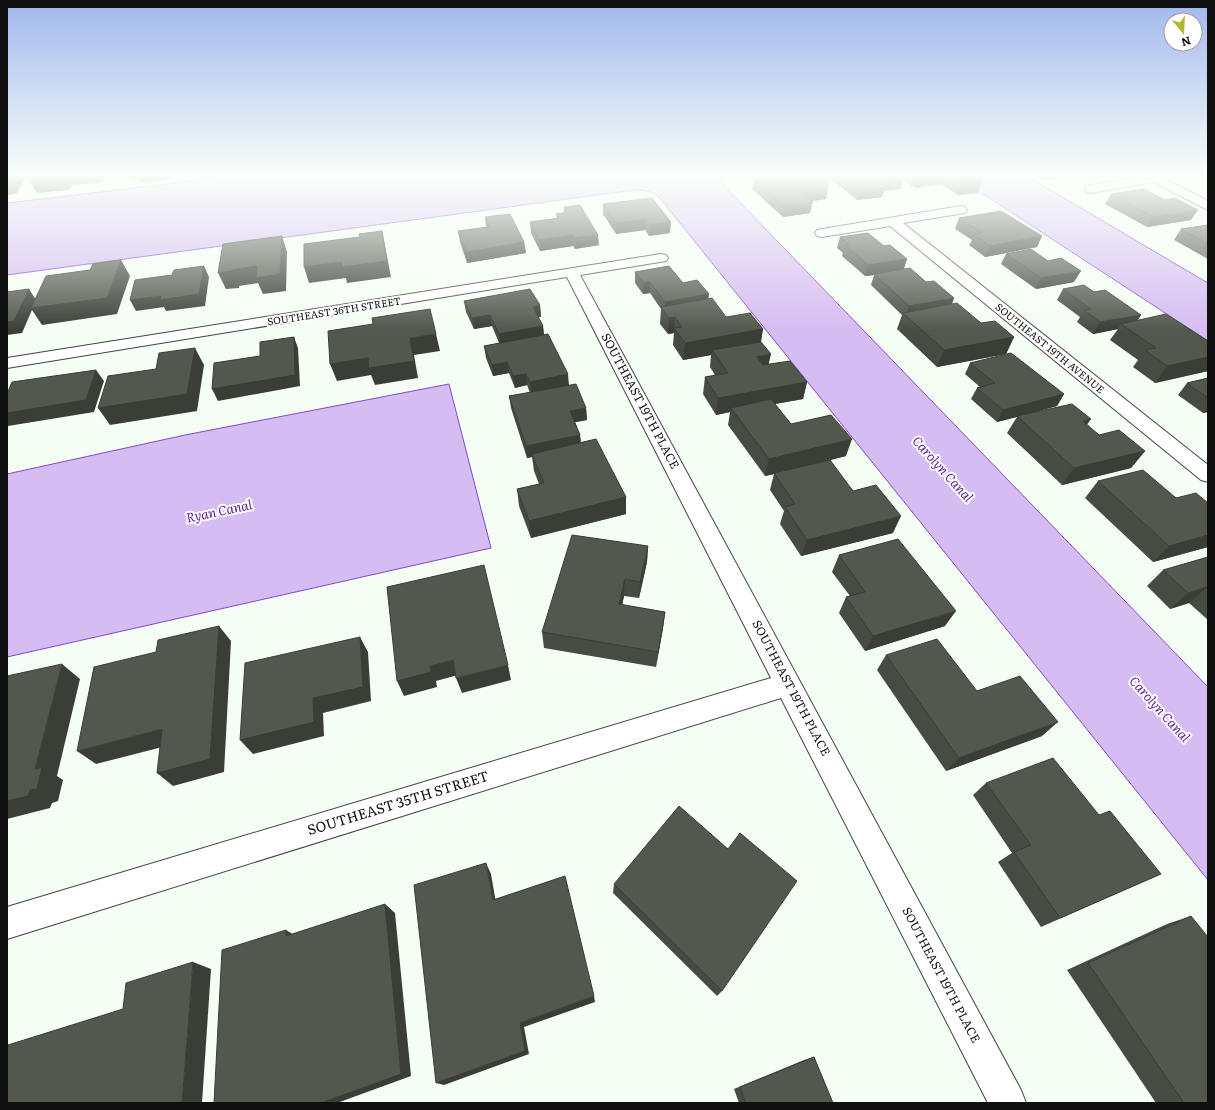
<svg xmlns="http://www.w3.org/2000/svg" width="1215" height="1110" viewBox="0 0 1215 1110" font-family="Literata,serif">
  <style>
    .water { fill: #d5bcf2; stroke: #8548c4 }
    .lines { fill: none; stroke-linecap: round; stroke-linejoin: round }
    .minor-casing { stroke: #434343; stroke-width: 2 }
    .minor { fill: #fff; fill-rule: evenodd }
    .wall { fill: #474c42 }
    .shaded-wall { fill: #3a3e36 }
    .building { fill: #53584d; stroke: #3a3e36 }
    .labels { text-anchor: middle; stroke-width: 4; stroke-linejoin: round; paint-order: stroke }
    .far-street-label { font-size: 10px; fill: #101010; stroke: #fff }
    .street-label { font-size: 12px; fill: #101010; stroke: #fff }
    .water-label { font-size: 13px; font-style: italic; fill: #61219a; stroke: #fff }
    .near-street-label { font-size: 14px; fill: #101010; stroke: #fff }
  </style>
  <rect width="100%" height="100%" fill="#f5fef4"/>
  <g class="water">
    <path d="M245 175H736L724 180 723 184 725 187 1208 687V880L659 197C649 189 639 190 627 191L7 275V203Z"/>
    <polygon points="954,175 1025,175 1208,283 1208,341"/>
    <polygon points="449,384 491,548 7,657 7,474 185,435"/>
  </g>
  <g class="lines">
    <g class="minor-casing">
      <g id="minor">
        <polygon points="1153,175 1183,175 1181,177 1167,180 1208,201 1208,210 1153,182 1091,193 1087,192 1085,189 1087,186 1091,185"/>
        <polygon points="961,206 965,207 967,210 965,213 903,223 1208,465 1208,482 1201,480 890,226 822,237 817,236 815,233 817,230 822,229"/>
        <polygon points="661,254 666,255 668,258 666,261 580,275 1021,1090 1026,1103 988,1103 781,698 7,939 7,907 771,678 567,277 7,368 7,358"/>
      </g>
    </g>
    <use href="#minor" class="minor"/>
  </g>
  <g class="wall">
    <polygon points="826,175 980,175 978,193 958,195 941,184 915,188 903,180 900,189 884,191 882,197 857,200"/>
    <polygon points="1034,175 1060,175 1058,178 1042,180"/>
    <polygon points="814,177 828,182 826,199 811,201 810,213 783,217 752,189 754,179"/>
    <polygon points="1111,194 1165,200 1191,220 1147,227 1105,204"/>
    <polygon points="652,198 670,233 649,236 645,230 616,234 603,214 603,204"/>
    <polygon points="564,207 599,245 575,249 573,246 540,251 531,233 530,222 557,219 556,214 564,213"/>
    <polygon points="485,217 524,242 526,253 467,263 460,242 458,231 486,227"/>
    <polygon points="959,218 1037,247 985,257 969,245 972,240 955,229"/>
    <polygon points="1208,225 1208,259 1174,240 1181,229"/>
    <polygon points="840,237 884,246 907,259 904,269 952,304 981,323 1014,337 1006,354 937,367 897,329 902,315 871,285 874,275 865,276 842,256 843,253 837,248"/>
    <polygon points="1006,254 1048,261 1074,282 1036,289 1001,264"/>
    <polygon points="635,272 683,283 709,294 708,299 726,317 763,329 761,342 769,364 807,382 803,399 775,404 791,424 846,456 822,462 853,491 893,533 801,556 780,524 784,511 770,490 774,474 765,476 728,425 730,412 716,415 703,394 705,377 715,375 710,367 711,355 683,360 673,345 674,333 668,334 660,324 661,309 650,293 643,294 635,283"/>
    <polygon points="1063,289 1094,292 1141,315 1137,320 1208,341 1208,371 1155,383 1133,367 1138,360 1110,340 1118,329 1093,334 1077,322 1080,317 1057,300"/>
    <polygon points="464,301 540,305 541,317 538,317 543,326 544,335 569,386 586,408 587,420 575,422 580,435 581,443 626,497 626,514 531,538 519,506 517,489 539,484 534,471 532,457 527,458 511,408 509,396 530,393 527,385 515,388 509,373 493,376 486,358 484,346 499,343 492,326 474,329 466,312"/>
    <polygon points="970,363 1064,394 1057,406 1028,414 1087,425 1099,435 1145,451 1131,468 1062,485 1007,433 1017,417 997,422 971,399 977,388 980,387 965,374"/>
    <polygon points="1208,378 1208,412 1203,413 1178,395 1187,383"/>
    <polygon points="1098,481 1176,498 1208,503 1208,547 1153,562 1085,498"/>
    <polygon points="648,546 647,562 639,598 624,596 622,605 665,612 663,628 656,667 544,648 542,632"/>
    <polygon points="839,555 945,626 865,651 839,613 846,597 850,596 832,572"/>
    <polygon points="1208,557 1208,620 1189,603 1170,609 1147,586 1163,570"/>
    <polygon points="886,655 977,691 1042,736 946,771 877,670"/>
    <polygon points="986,783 1161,874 1041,927 998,862 1012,853 973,795"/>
    <polygon points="728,849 722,991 717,996 613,893 614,884"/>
    <polygon points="1191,916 1208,1103 1156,1103 1067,970 1167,924"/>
    <polygon points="814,1057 833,1103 739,1103 734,1089 804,1060"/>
  </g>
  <g class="shaded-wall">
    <polygon points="15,175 28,175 16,194 7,195 7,184"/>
    <polygon points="58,175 106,175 103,182 72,185 69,190 37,193 28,179"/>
    <polygon points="130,175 185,175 174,176 173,179 141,183 140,180 132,180"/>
    <polygon points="919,175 945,175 941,184 915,188"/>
    <polygon points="1044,175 1060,175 1058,178 1042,180"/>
    <polygon points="983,178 978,193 958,195 963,180"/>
    <polygon points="904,179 900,189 884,191 882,197 857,200 860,190 879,182"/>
    <polygon points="828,182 827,189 828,188 826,199 799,203 801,193 822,183"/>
    <polygon points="813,202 810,213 783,217 785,206"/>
    <polygon points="1198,210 1191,220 1147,227 1154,217"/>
    <polygon points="645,219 645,230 616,234 616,223"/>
    <polygon points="671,222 670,233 649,236 650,225"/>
    <polygon points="382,231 385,246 391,277 347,283 346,278 309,283 304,267"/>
    <polygon points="573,235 573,246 540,251 539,240"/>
    <polygon points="598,235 599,245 575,249 574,238"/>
    <polygon points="282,236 287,252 286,291 263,294 258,283 239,286 239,288 226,289 218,273 232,270"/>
    <polygon points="1042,236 1037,247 985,257 990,246"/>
    <polygon points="524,242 526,253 467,263 466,252"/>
    <polygon points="907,259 903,270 874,274 874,275 865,276 868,265"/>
    <polygon points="121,260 130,276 117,314 42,325 32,310 22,333 7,335 7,322 29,289 36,300"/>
    <polygon points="204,266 209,277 205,306 166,311 164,307 136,311 130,300"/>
    <polygon points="1081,271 1074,282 1036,289 1041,278"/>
    <polygon points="650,282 650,293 643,294 644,283"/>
    <polygon points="709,294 707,305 665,312 665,302"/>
    <polygon points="954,298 950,310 906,315 909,306"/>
    <polygon points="540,305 541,317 534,318 533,307"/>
    <polygon points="490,315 492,326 474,329 472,318"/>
    <polygon points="1141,315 1134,326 1121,324 1118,329 1093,334 1100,322"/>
    <polygon points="675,317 674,333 668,334 669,318"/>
    <polygon points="543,326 544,337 500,346 499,334"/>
    <polygon points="763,329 760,346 712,350 711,355 683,360 685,343"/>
    <polygon points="436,334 440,351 414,355 418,378 375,385 371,375 337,381 330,364 410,338"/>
    <polygon points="294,337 298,348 300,386 218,401 212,389"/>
    <polygon points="1014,337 1006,354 937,367 944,350"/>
    <polygon points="195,348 204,365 197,411 110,425 98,408"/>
    <polygon points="771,354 767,371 757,357"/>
    <polygon points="1208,357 1208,371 1155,383 1167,366"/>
    <polygon points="507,362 509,373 493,376 492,365"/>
    <polygon points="96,370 104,381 94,412 8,426 7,425 7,413"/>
    <polygon points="526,374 527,385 515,388 513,376"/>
    <polygon points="568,374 569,386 531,394 530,382"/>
    <polygon points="807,382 803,399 734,411 731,408 730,412 716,415 718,398"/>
    <polygon points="1064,394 1057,406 997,422 1003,410"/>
    <polygon points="1208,407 1208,412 1203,413"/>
    <polygon points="586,408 587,420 571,423 570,411"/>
    <polygon points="1091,419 1079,436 1083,421"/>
    <polygon points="580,435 581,447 532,454 532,457 527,458 526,446"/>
    <polygon points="852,439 846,456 775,474 774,473 774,474 765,476 769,459"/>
    <polygon points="1145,451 1131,468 1062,485 1074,468"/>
    <polygon points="626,497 626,514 531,538 529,521"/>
    <polygon points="901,516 893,533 801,556 807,540"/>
    <polygon points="1208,535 1208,547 1153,562 1169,546"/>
    <polygon points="648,546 647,562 639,598 640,582"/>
    <polygon points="625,579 624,596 619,620 619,604"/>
    <polygon points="1207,587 1189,603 1170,609 1188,593"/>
    <polygon points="956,611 945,626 865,651 873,636"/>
    <polygon points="665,612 663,628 656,667 658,652"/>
    <polygon points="219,626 231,641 224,772 173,786 157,773"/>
    <polygon points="360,637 368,652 371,701 323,713 324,736 253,754 240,740 313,698"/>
    <polygon points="453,660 458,675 436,681 437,687 404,696 397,681 430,666"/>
    <polygon points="62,664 80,679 57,776 63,780 58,801 52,803 50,808 7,819 7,801 35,769"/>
    <polygon points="508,665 511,680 462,693 456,678"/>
    <polygon points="1058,722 1042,736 946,771 959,758"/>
    <polygon points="162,729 178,743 96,764 77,751"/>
    <polygon points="486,863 491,874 497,909 493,900"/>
    <polygon points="385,904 395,913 411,1076 337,1103 321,1103"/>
    <polygon points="286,930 299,938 286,936"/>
    <polygon points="193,962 211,969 202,1103 182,1103"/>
    <polygon points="594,996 595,1002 524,1027 529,1054 444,1085 436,1083 520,1023"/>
  </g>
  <g class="building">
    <polygon points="7,175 15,175 9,184 7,184"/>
    <polygon points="30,175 58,175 28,179"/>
    <polygon points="777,175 780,175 782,177 795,175 812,175 814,177 820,176 828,182 822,183 828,188 801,193 813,202 785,206 754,179"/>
    <polygon points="841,175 899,175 904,179 879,182 885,186 860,190"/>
    <polygon points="956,175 980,175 983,178 963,180"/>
    <polygon points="1144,189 1165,200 1175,198 1198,210 1154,217 1111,194"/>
    <polygon points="652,198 671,222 650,225 645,219 616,223 603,204"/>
    <polygon points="580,205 598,235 574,238 573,235 539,240 530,222 559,218 556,214 567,212 564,207"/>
    <polygon points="1001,211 1042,236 990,246 974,235 982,233 959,218"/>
    <polygon points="510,214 524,242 466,252 458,231 489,227 485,217"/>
    <polygon points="1208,225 1208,244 1181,229"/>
    <polygon points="382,231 387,261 342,267 342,262 304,267 304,244 360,237 359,234"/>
    <polygon points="868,233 884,246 890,245 907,259 868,265 845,245 849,244 840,237"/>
    <polygon points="282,236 280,274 256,278 257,266 232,270 232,271 218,273 223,244"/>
    <polygon points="1031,249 1048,261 1061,258 1081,271 1041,278 1006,254"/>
    <polygon points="121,260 107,298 31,308 46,276 90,270 93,264"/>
    <polygon points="204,266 199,294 160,300 161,296 130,300 135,280 172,275 174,270"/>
    <polygon points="669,266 683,283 697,280 709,294 665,302 650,282 644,283 635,272"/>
    <polygon points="910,268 926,282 934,281 954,298 909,306 874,274"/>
    <polygon points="1084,285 1094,292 1105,290 1141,315 1100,322 1084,310 1091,309 1063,289"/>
    <polygon points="29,289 14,321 7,322 7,292"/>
    <polygon points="530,289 540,305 533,307 543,326 499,334 490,315 472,318 464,301"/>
    <polygon points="712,298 726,317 750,313 763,329 685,343 674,328 682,327 675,317 669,318 661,307"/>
    <polygon points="957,303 981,323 995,321 1014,337 944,350 903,313"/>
    <polygon points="430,309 436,334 410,338 414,361 369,368 368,358 330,364 328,331 373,324 372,318"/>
    <polygon points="1166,314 1208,341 1208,357 1167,366 1145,350 1156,348 1121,324"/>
    <polygon points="548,334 568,374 530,382 526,374 513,376 507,362 492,365 484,346"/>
    <polygon points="294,337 295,375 212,389 214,363 260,356 260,342"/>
    <polygon points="761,342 771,354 757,357 763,365 790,361 807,382 718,398 705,377 728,373 712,350"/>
    <polygon points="195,348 187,394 98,408 108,376 156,369 159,353"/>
    <polygon points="1011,353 1064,394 1003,410 977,388 995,383 970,363"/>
    <polygon points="96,370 86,400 7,413 7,394 12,382"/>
    <polygon points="1208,378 1208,398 1187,383"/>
    <polygon points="576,384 586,408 570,411 580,435 526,446 509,396"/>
    <polygon points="771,399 791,424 831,415 852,439 769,459 731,408"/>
    <polygon points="1072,404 1091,419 1083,421 1099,435 1119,430 1145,451 1074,468 1017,416"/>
    <polygon points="596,439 626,497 529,521 517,489 544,483 532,454"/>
    <polygon points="830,460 853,491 876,485 901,516 807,540 785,507 795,504 774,473"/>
    <polygon points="1143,470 1176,498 1196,493 1208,503 1208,535 1169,546 1098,481"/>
    <polygon points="572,535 648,546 640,582 625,579 619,604 665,612 658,652 542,632"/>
    <polygon points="898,539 956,611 873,636 846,597 865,592 839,555"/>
    <polygon points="1208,557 1208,587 1207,587 1188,593 1163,570"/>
    <polygon points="484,565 508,665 456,678 453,660 430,666 431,672 397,681 387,587"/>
    <polygon points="219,626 210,759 157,773 162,729 77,751 94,667 156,652 158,640"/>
    <polygon points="360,637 363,687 313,698 314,722 240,740 245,663"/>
    <polygon points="937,639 977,691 1020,676 1058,722 959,758 886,655"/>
    <polygon points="62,664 35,769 42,767 37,789 30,790 28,796 7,801 7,676"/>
    <polygon points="1053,758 1099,815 1110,811 1161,874 1060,918 1014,852 1031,845 986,783"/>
    <polygon points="679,806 728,849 740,833 797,881 722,991 614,884"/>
    <polygon points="486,863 493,900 565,876 594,996 520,1023 525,1051 436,1083 414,885"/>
    <polygon points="385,904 401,1074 321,1103 214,1103 222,950 286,930 286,936"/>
    <polygon points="1191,916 1208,937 1208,1103 1184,1103 1088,963"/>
    <polygon points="193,962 182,1103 7,1103 7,1048 8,1045 123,1009 126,983"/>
    <polygon points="814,1057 833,1103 746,1103 740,1087"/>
  </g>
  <linearGradient id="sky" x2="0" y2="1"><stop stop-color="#a0b7ec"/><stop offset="0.53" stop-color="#fafffa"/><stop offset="1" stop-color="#fafffa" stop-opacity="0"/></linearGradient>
  <rect width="1215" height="331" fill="url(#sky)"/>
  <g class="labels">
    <g class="far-street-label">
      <text transform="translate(334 311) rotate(-9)" y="4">SOUTHEAST 36TH STREET</text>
      <text transform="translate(1050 348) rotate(39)" y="4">SOUTHEAST 19TH AVENUE</text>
    </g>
    <g class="street-label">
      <text transform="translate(640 401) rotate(62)" y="4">SOUTHEAST 19TH PLACE</text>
      <text transform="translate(791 688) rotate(62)" y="4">SOUTHEAST 19TH PLACE</text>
      <text transform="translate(941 975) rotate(62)" y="4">SOUTHEAST 19TH PLACE</text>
    </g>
    <g class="water-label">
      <text transform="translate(943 469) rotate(48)" y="5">Carolyn Canal</text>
      <text transform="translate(219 511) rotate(-12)" y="5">Ryan Canal</text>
      <text transform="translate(1160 709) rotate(48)" y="5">Carolyn Canal</text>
    </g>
    <g class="near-street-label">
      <text transform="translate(398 803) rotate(-17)" y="5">SOUTHEAST 35TH STREET</text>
    </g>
  </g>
  <rect width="1215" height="1110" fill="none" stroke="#101010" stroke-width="16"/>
  <g transform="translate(1183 32) rotate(162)"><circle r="19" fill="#ffffff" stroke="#9f9f9f"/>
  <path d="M0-3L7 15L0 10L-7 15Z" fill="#b0b731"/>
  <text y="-6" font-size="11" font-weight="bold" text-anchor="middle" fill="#101010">N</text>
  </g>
</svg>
